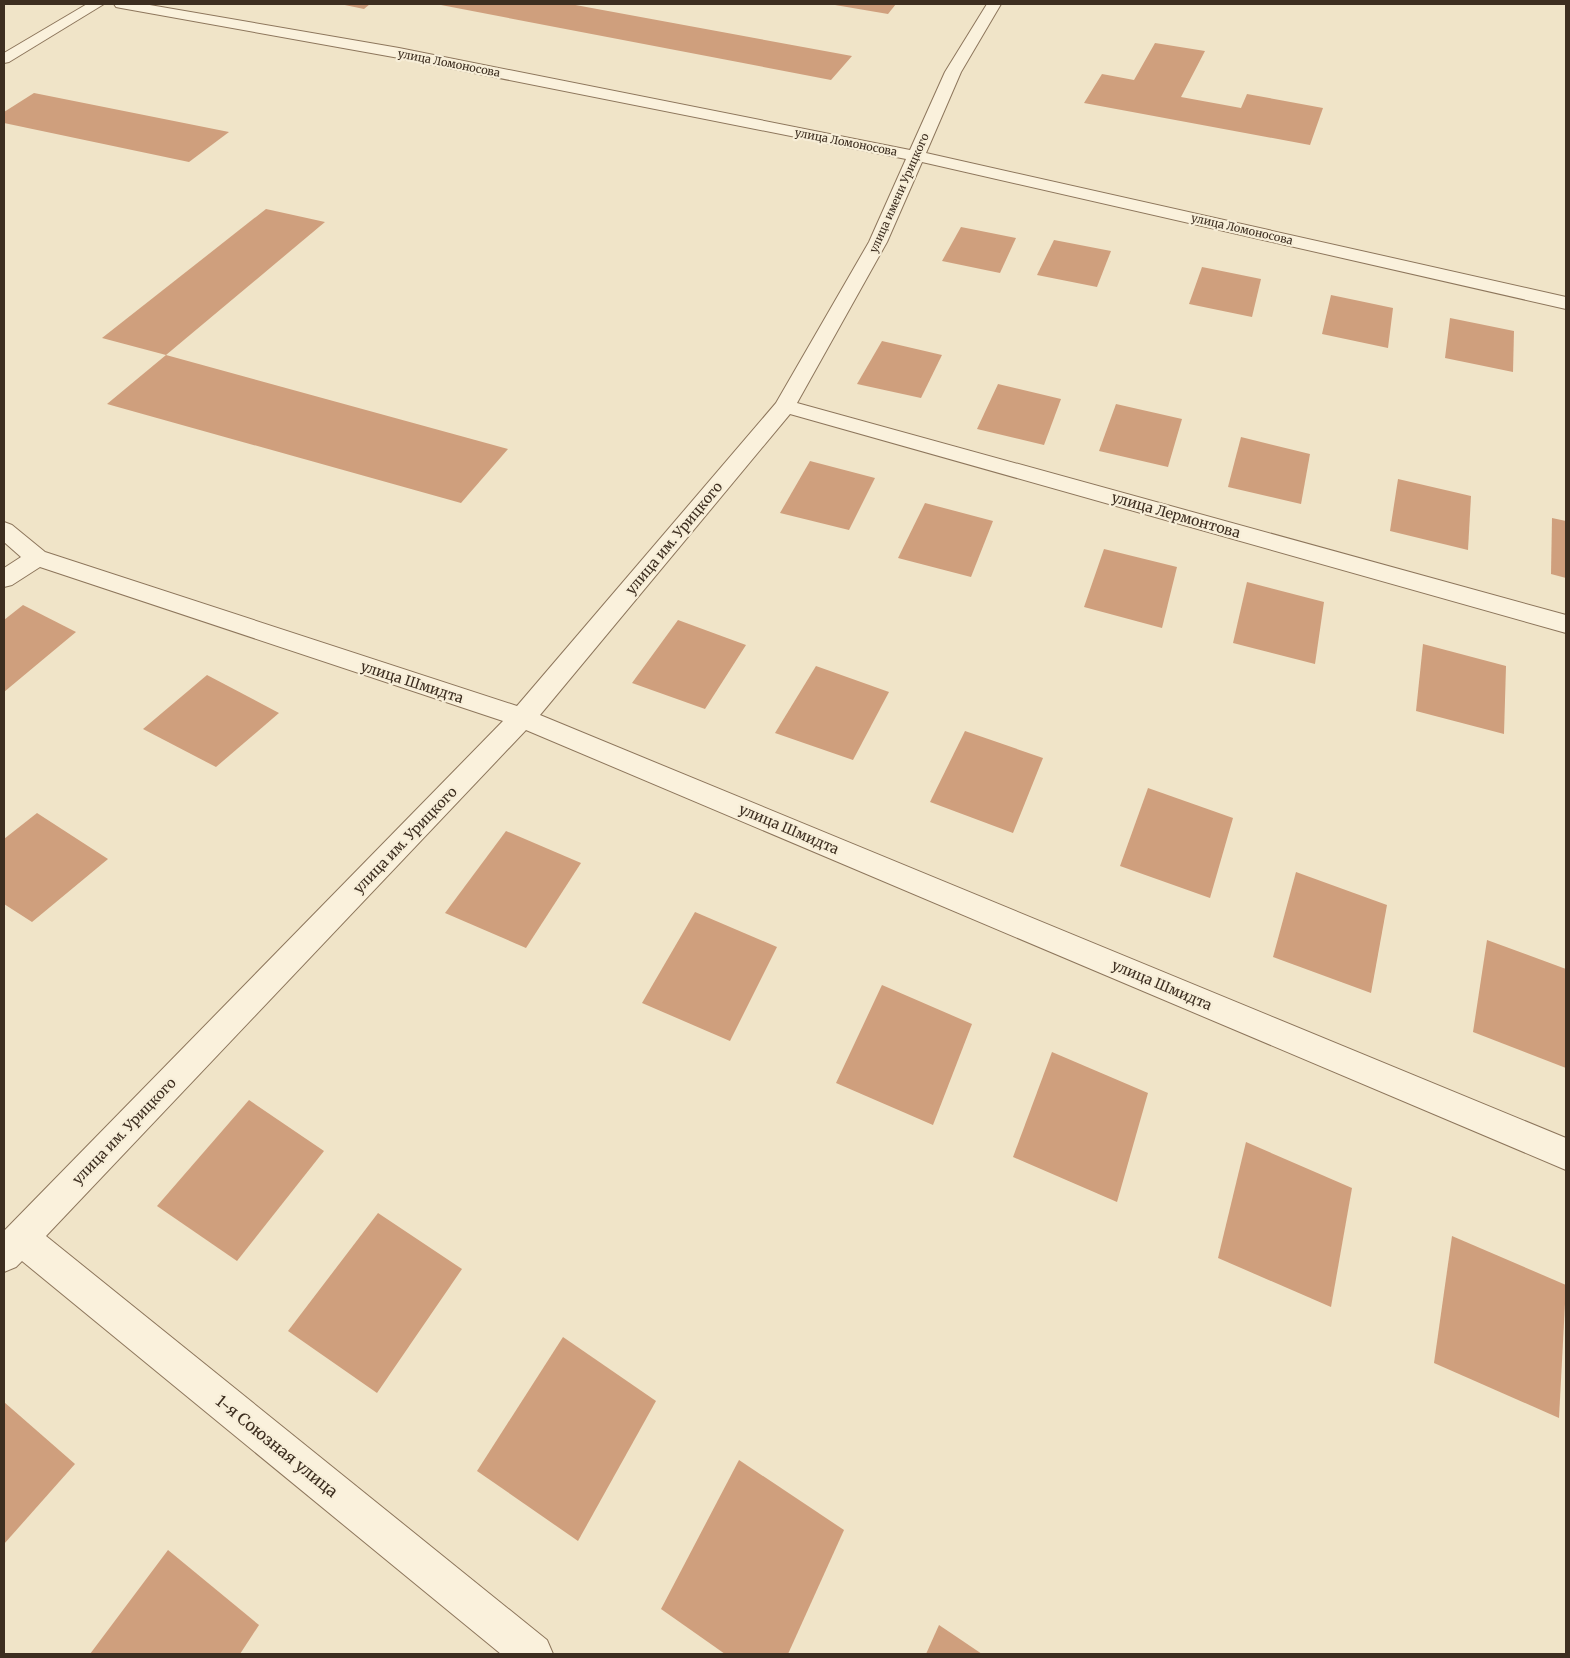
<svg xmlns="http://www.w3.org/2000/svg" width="1570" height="1658" viewBox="0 0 1570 1658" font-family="Merriweather,serif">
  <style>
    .building { fill: #cf9f7d }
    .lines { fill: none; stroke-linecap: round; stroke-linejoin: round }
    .street-casing { stroke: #8d765c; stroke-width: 2 }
    .street { fill: #faf1dc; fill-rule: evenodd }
    .labels { text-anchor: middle; stroke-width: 4.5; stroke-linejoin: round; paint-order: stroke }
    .far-street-label { font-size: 11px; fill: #3d2e20; stroke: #f7eed8 }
    .street-label { font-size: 14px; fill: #3d2e20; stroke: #f7eed8 }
    .near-street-label { font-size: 16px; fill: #3d2e20; stroke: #f7eed8 }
  </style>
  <rect width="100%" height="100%" fill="#f0e4c8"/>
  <g class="building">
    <polygon points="340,4 370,4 364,9"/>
    <polygon points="444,4 570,4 852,56 831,80 441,5"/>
    <polygon points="836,4 896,4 888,14 835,5"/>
    <polygon points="1155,43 1205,51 1181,97 1241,108 1247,94 1323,108 1310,145 1084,103 1102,74 1134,80"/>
    <polygon points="34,93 229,132 189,162 4,123 4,112"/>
    <polygon points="266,209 325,222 166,355 102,338"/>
    <polygon points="961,227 1016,238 1000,273 942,261"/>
    <polygon points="1054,240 1111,251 1097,287 1037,275"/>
    <polygon points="1202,267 1261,279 1252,317 1189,304"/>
    <polygon points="1331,295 1393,308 1388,348 1322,334"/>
    <polygon points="1450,318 1514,331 1513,372 1445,358"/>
    <polygon points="882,341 942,355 921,398 857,384"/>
    <polygon points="166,355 508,449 461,503 107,404"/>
    <polygon points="998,384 1061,399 1044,445 977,429"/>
    <polygon points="1116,404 1182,419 1168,467 1099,451"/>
    <polygon points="1241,437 1310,454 1301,504 1228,487"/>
    <polygon points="810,461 875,478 849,530 780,513"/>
    <polygon points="1398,479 1471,496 1468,550 1390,531"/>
    <polygon points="925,503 993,521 971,577 898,558"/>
    <polygon points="1552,518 1566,521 1566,578 1551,574"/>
    <polygon points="1104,549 1177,567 1162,628 1084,607"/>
    <polygon points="1247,582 1324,602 1315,664 1233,643"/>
    <polygon points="23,605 76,632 4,692 4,620"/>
    <polygon points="678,620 746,645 705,709 632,683"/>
    <polygon points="1423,644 1506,666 1504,734 1416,711"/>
    <polygon points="816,666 889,692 853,760 775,733"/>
    <polygon points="207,675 279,713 216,767 143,729"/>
    <polygon points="965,731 1043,758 1013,833 930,802"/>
    <polygon points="1148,788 1233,818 1210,898 1120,866"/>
    <polygon points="37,813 108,859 32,922 4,904 4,839"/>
    <polygon points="506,831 581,863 526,948 445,913"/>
    <polygon points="1296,872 1387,905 1371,993 1273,957"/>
    <polygon points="695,912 777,947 730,1041 642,1003"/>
    <polygon points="1487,940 1566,969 1566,1068 1473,1032"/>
    <polygon points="882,985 972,1024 933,1125 836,1083"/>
    <polygon points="1052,1052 1148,1093 1117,1202 1013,1157"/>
    <polygon points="249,1100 324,1151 237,1261 157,1206"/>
    <polygon points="1246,1142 1352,1188 1331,1307 1218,1258"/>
    <polygon points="378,1213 462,1269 377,1393 288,1331"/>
    <polygon points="1452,1236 1566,1285 1559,1418 1434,1363"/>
    <polygon points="563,1337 656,1401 578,1541 477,1471"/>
    <polygon points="4,1402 75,1464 4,1544"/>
    <polygon points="739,1460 844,1530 788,1654 725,1654 661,1609"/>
    <polygon points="168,1550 259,1625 240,1654 90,1654"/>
    <polygon points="939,1625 982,1654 926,1654"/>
  </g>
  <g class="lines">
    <g class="street-casing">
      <g id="street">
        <polygon points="87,4 104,4 9,62 4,63 4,53"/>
        <polygon points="114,4 144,4 399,48 910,150 945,72 987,4 1001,4 961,72 926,153 1566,297 1566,309 922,162 887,242 797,403 1566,615 1566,633 790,414 540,715 1566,1138 1566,1170 526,730 46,1236 547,1640 553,1654 501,1654 22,1261 16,1267 4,1272 4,1231 503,721 40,567 12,585 4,587 4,568 21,557 4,542 4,522 12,525 45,552 517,706 776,403 869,242 906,159 399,58 121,8 116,7"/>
      </g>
    </g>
    <use href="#street" class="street"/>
  </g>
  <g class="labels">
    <g class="far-street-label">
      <text transform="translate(449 63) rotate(11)" y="4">улица Ломоносова</text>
      <text transform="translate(846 142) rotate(11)" y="4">улица Ломоносова</text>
      <text transform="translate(899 193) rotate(-66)" y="4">улица имени Урицкого</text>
      <text transform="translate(1242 229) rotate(13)" y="4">улица Ломоносова</text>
    </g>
    <g class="street-label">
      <text transform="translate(1176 515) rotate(16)" y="5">улица Лермонтова</text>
      <text transform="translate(674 538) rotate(-50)" y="5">улица им. Урицкого</text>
      <text transform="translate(412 682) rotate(18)" y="5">улица Шмидта</text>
      <text transform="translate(789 829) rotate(23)" y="5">улица Шмидта</text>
      <text transform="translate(405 840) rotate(-46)" y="5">улица им. Урицкого</text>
      <text transform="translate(1162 985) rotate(23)" y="5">улица Шмидта</text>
      <text transform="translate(124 1131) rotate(-46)" y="5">улица им. Урицкого</text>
    </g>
    <g class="near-street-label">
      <text transform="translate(277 1446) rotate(39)" y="6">1-я Союзная улица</text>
    </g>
  </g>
  <rect width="1570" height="1658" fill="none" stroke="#3d2e20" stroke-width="10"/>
</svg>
